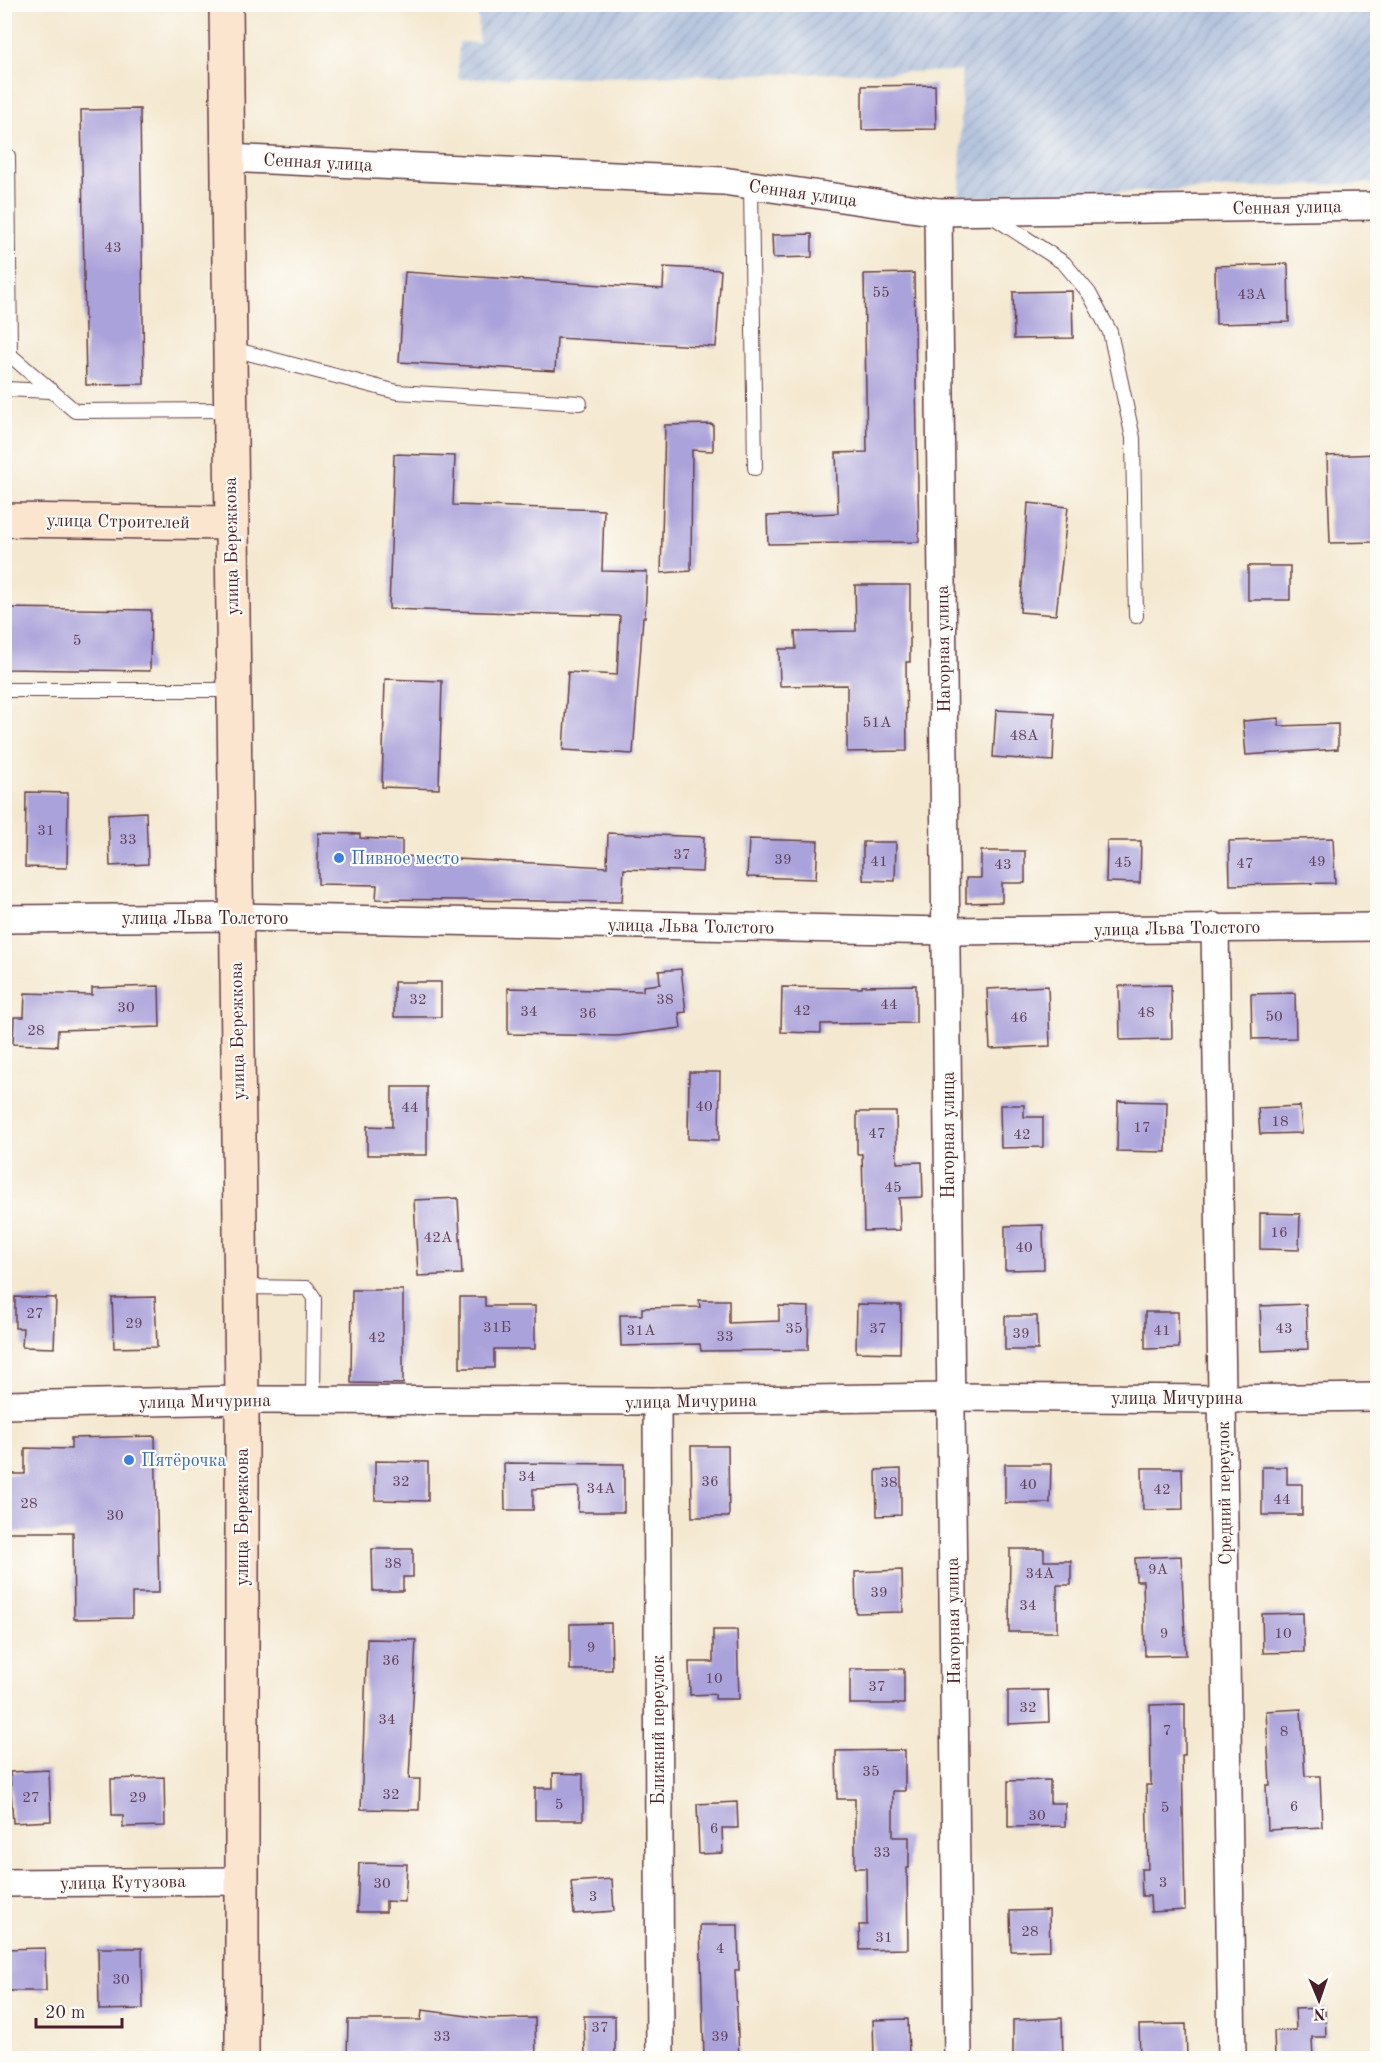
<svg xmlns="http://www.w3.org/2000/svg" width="1382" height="2063" viewBox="0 0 1382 2063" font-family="'Old Standard TT',serif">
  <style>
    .industrial { fill: url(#industrial-furrows) }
    .building { fill: #aaa2da }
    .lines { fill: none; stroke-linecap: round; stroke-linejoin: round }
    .lane-casing { stroke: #643d44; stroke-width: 16 }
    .street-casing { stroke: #643d44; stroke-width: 30 }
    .secondary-casing { stroke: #643d44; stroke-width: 36 }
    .lane { stroke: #fff; stroke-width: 14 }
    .street { stroke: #fff; stroke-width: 27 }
    .secondary { stroke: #fce5cf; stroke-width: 33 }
    .shop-dot { fill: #3f7fe0; stroke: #fdfcf7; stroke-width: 2 }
    .labels { text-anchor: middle; stroke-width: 4.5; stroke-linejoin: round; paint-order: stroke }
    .number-label { font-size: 15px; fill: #624057 }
    .street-label { font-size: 18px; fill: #4a1f2b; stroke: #fdfcf7 }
    .shop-label { font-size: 18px; fill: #366cbe; stroke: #fdfcf7; text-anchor: start }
  </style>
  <defs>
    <pattern id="industrial-furrows" width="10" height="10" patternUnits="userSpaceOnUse" patternTransform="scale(1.5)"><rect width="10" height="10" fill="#b6c5de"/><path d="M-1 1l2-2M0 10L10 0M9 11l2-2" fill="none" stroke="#9ea9bf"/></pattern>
  </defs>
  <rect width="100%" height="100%" fill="#fdfcf7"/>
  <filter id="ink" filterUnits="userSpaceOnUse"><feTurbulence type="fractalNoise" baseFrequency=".0167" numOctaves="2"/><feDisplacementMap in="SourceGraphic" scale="12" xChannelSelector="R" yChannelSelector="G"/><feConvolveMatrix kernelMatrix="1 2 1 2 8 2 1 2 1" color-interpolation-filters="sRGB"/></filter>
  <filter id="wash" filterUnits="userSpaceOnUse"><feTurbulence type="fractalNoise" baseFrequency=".008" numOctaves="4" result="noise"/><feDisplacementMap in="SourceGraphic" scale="24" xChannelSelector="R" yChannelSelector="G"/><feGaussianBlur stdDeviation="1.35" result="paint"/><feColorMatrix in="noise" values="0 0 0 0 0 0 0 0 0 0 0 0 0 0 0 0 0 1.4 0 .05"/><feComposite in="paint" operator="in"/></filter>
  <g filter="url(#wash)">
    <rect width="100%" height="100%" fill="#f4e8d0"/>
    <polygon class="industrial" points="478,5 1377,5 1377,183 960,198 962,71 458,79 459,42 479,43"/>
    <g id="blocks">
      <g class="building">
        <polygon points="935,85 936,129 862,130 862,86"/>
        <polygon points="140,109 144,384 86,385 81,110"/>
        <polygon points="812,234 812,257 773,258 772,235"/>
        <polygon points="1288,264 1289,322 1216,324 1215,266"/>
        <polygon points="664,267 721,270 716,347 557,338 555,371 399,362 405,272 663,289"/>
        <polygon points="914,273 919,542 768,544 767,516 838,513 836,453 867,452 864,274"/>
        <polygon points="1072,291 1073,338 1014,339 1013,292"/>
        <polygon points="713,424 713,451 692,450 691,571 661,573 665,425"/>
        <polygon points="394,454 455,456 453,505 604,510 602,571 647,572 645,617 643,617 633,754 563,750 568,672 617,675 620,616 389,609"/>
        <polygon points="1377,454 1377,542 1330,543 1327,456"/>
        <polygon points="1028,503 1068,507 1056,615 1020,612"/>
        <rect x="1248" y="566" width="42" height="34"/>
        <polygon points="855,585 910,585 910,662 906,662 907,751 847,752 847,685 780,686 779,649 796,649 795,632 856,631"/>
        <polygon points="4,608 151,610 150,671 4,669"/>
        <polygon points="385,679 442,681 439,789 382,787"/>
        <polygon points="996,710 1055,713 1053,761 993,757"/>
        <polygon points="1279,718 1279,726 1338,724 1338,749 1246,755 1243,721"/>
        <polygon points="26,792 68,793 67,868 25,867"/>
        <polygon points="146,812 148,864 110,866 108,814"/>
        <polygon points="318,833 360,834 360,838 402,840 402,856 607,867 608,833 704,837 702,872 624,869 622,902 376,899 377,885 318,884"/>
        <polygon points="1333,838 1335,883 1230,885 1229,841"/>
        <polygon points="749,839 818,841 816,879 747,877"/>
        <polygon points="1107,841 1141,841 1140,883 1106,882"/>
        <polygon points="863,842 896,842 895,881 863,880"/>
        <polygon points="981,851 1025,851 1025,883 1002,883 1002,902 966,903 966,878 981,878"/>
        <polygon points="681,969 686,1012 679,1013 681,1028 618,1036 508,1034 508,988 643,991 643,986 660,984 659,971"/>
        <rect x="394" y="982" width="47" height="35"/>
        <polygon points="916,985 916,1023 821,1024 821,1033 781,1032 782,987 862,988 862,986"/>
        <polygon points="1171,985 1172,1039 1120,1040 1119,986"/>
        <polygon points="159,986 160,1027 58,1030 57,1046 13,1044 14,1017 24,1017 25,993 92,995 92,988"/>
        <polygon points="1048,986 1050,1046 990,1049 987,989"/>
        <polygon points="1295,993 1296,1038 1252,1039 1251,994"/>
        <polygon points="689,1072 720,1072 719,1140 688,1139"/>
        <polygon points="392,1087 427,1087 427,1155 367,1155 367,1126 392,1127"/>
        <polygon points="1118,1101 1167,1102 1166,1152 1117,1151"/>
        <polygon points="1000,1105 1024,1105 1024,1117 1043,1117 1043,1147 1001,1148"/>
        <polygon points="1300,1106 1302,1133 1260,1134 1258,1108"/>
        <polygon points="857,1112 896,1112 897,1163 922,1162 923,1197 899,1198 900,1230 864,1231 862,1154 857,1154"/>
        <polygon points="458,1198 462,1274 418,1276 414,1200"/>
        <polygon points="1260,1213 1300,1214 1299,1250 1260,1249"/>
        <polygon points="1043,1225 1044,1269 1005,1270 1005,1226"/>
        <polygon points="352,1290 403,1290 403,1384 351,1383"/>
        <polygon points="15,1297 56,1298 54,1348 22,1347 23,1328 15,1328"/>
        <polygon points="155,1297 157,1347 114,1348 112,1298"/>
        <polygon points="460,1297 485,1297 485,1306 535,1306 535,1349 494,1349 494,1368 460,1368"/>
        <polygon points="699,1300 729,1300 729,1323 779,1321 779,1306 809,1307 808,1350 701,1351 700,1344 621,1346 620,1315 642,1315 642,1308 700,1307"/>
        <polygon points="857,1304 901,1305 900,1353 856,1352"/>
        <polygon points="1306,1304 1308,1349 1262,1351 1260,1306"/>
        <polygon points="1145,1312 1178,1312 1179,1348 1145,1349"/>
        <polygon points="1005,1316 1037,1316 1038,1350 1005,1350"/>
        <polygon points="155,1436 159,1593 132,1593 132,1618 74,1619 73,1532 4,1532 4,1474 25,1474 25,1448 71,1449 71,1438"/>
        <polygon points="691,1446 728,1446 729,1517 692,1517"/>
        <polygon points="375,1461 428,1462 428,1501 375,1500"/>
        <polygon points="504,1463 624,1464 624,1512 578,1512 579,1487 533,1489 533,1510 505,1510"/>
        <polygon points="1005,1464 1051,1464 1050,1503 1005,1503"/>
        <polygon points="1262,1467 1287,1467 1287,1484 1302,1484 1302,1515 1262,1515"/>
        <polygon points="1142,1468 1182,1468 1183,1509 1143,1510"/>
        <polygon points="901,1469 901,1515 877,1516 876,1470"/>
        <polygon points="372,1549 413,1549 413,1577 403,1577 403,1591 373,1591"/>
        <polygon points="1010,1549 1044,1549 1044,1561 1071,1561 1071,1585 1057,1585 1057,1632 1009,1632"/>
        <polygon points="1181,1556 1186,1655 1145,1656 1143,1581 1136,1581 1135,1558"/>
        <polygon points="902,1570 903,1612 856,1613 855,1572"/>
        <polygon points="1303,1613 1304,1652 1263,1653 1262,1614"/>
        <polygon points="611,1623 612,1670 570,1670 570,1624"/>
        <polygon points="713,1630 737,1630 739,1699 715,1699 715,1694 690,1695 689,1662 713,1662"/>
        <polygon points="367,1639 416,1640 409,1779 420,1779 419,1810 361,1809"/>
        <rect x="850" y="1669" width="54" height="35"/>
        <polygon points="1048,1690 1049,1722 1008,1724 1008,1691"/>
        <polygon points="1185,1704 1185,1755 1182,1755 1185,1910 1151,1912 1150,1896 1142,1896 1141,1869 1148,1869 1146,1785 1151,1785 1150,1705"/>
        <polygon points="1301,1709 1305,1776 1320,1776 1322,1827 1268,1830 1266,1785 1270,1785 1266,1711"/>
        <polygon points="905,1750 905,1791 893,1791 893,1837 909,1837 909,1868 907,1868 908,1949 860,1950 859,1925 867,1925 866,1868 855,1868 855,1799 837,1799 836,1751"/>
        <polygon points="49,1770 51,1821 13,1823 10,1772"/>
        <polygon points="553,1773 583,1774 583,1820 535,1820 535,1788 553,1788"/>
        <polygon points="164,1777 165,1826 123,1827 123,1815 112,1815 111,1779"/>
        <polygon points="1050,1780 1050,1803 1065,1803 1065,1826 1008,1827 1008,1781"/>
        <polygon points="737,1802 738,1828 722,1828 723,1853 699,1854 697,1804"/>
        <polygon points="359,1863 407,1864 405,1902 386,1901 386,1912 357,1912"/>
        <polygon points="612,1879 614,1911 574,1914 571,1882"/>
        <polygon points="1049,1910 1050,1950 1011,1951 1010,1911"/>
        <polygon points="700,1925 738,1925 739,1970 735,1970 739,2058 704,2058"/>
        <polygon points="45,1948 46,1991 4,1991 4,1949"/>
        <polygon points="98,1948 142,1948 143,2009 99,2010"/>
        <polygon points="1325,2008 1326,2037 1312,2037 1313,2058 1275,2058 1274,2031 1296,2030 1295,2009"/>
        <polygon points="422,2010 490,2019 535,2018 536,2058 436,2058 402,2054 402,2058 347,2058 348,2020 421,2020"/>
        <polygon points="584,2016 615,2016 615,2058 585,2058"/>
        <polygon points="1062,2018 1063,2058 1013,2058 1013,2020"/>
        <polygon points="908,2019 909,2058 874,2058 873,2020"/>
        <polygon points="1186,2024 1187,2058 1140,2058 1139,2025"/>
      </g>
    </g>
  </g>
  <g filter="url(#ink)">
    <use href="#blocks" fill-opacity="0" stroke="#643d44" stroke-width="1.5"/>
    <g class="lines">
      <g class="lane-casing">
        <g id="lane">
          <polyline points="8,156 10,355"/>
          <polyline points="751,185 755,468"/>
          <polyline points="992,216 1064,263 1089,293 1110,332 1133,438 1136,616"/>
          <polyline points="229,348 397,392 580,403"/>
          <polyline points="4,355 10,355 75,411 230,410"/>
          <polyline points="4,389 51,391"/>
          <polyline points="4,690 233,690"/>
          <polyline points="241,1287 307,1288 314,1298 313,1400"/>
        </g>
      </g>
      <g class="street-casing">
        <g id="street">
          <polyline points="227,158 723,181 938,212 1378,206"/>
          <polyline points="938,212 958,2058"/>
          <polyline points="4,919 235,917 946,931 1378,927"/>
          <polyline points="1215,927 1232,2058"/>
          <polyline points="657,1401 660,2058"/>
          <polyline points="4,1405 242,1400 657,1401 950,1397 1223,1399 1378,1397"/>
          <polyline points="4,1883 242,1881"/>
        </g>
      </g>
      <g class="secondary-casing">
        <g id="secondary">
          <polyline points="226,4 242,1400 242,2058"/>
          <polyline points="4,520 231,523"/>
        </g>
      </g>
      <use href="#lane" class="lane"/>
      <use href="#street" class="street"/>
      <use href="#secondary" class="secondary"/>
    </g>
  </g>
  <g class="shop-dot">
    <circle cx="339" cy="858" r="6"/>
    <circle cx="129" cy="1460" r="6"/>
  </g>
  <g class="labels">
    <g class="number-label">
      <text x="113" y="252">43</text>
      <text x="881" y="297">55</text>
      <text x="1252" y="299">43А</text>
      <text x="77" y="645">5</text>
      <text x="877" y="727">51А</text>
      <text x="1024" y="740">48А</text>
      <text x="46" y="835">31</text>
      <text x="128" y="844">33</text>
      <text x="682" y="859">37</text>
      <text x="783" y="864">39</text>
      <text x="879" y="866">41</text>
      <text x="1317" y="866">49</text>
      <text x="1123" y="867">45</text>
      <text x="1245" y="868">47</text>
      <text x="1003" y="869">43</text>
      <text x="418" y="1004">32</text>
      <text x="665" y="1004">38</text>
      <text x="889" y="1009">44</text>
      <text x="126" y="1012">30</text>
      <text x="802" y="1015">42</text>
      <text x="529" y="1016">34</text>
      <text x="1146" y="1017">48</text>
      <text x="588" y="1018">36</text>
      <text x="1274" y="1021">50</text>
      <text x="1019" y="1022">46</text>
      <text x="36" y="1035">28</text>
      <text x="704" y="1111">40</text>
      <text x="410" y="1112">44</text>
      <text x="1280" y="1126">18</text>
      <text x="1142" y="1132">17</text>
      <text x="877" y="1138">47</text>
      <text x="1022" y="1139">42</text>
      <text x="893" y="1192">45</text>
      <text x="1279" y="1237">16</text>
      <text x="438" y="1242">42А</text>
      <text x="1024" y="1252">40</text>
      <text x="35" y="1318">27</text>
      <text x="134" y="1328">29</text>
      <text x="497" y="1332">31Б</text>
      <text x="794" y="1333">35</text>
      <text x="878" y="1333">37</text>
      <text x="1284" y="1333">43</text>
      <text x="641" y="1335">31А</text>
      <text x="1162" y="1335">41</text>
      <text x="1021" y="1338">39</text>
      <text x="725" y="1341">33</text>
      <text x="377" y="1342">42</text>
      <text x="527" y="1481">34</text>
      <text x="401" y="1486">32</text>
      <text x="710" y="1486">36</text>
      <text x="889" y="1487">38</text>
      <text x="1028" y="1489">40</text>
      <text x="601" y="1493">34А</text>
      <text x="1162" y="1494">42</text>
      <text x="1282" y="1504">44</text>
      <text x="29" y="1508">28</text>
      <text x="115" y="1520">30</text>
      <text x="393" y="1568">38</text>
      <text x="1158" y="1574">9А</text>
      <text x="1040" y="1578">34А</text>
      <text x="879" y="1597">39</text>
      <text x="1028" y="1610">34</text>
      <text x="1164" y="1638">9</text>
      <text x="1283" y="1638">10</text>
      <text x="591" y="1652">9</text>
      <text x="391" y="1665">36</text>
      <text x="714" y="1683">10</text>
      <text x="877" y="1691">37</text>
      <text x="1028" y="1712">32</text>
      <text x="387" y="1724">34</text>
      <text x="1167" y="1735">7</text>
      <text x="1284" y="1736">8</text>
      <text x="871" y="1776">35</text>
      <text x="391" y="1799">32</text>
      <text x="31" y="1802">27</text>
      <text x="138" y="1802">29</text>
      <text x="559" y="1809">5</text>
      <text x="1294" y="1811">6</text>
      <text x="1165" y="1812">5</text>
      <text x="1037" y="1820">30</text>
      <text x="714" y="1833">6</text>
      <text x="882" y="1857">33</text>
      <text x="1163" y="1887">3</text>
      <text x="382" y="1888">30</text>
      <text x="593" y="1901">3</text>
      <text x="1030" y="1936">28</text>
      <text x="884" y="1942">31</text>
      <text x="720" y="1953">4</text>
      <text x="121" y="1984">30</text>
      <text x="600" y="2032">37</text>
      <text x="442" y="2041">33</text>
      <text x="720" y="2041">39</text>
    </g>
    <g class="street-label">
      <text transform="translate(318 162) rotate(3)" y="6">Сенная улица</text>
      <text transform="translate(803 193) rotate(8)" y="6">Сенная улица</text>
      <text transform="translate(1287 207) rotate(-1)" y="6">Сенная улица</text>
      <text transform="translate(118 521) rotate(1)" y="6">улица Строителей</text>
      <text transform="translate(231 546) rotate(-91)" y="6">улица Бережкова</text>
      <text transform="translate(943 649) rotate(-91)" y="6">Нагорная улица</text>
      <text x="205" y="924">улица Льва Толстого</text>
      <text transform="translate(691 926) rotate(1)" y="6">улица Льва Толстого</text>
      <text transform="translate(1177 928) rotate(-1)" y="6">улица Льва Толстого</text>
      <text transform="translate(237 1031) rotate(-91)" y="6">улица Бережкова</text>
      <text transform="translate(948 1135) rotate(-90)" y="6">Нагорная улица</text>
      <text x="1177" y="1404">улица Мичурина</text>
      <text transform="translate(205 1401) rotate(-1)" y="6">улица Мичурина</text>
      <text transform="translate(691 1401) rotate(-1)" y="6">улица Мичурина</text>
      <text transform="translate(1224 1493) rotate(-91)" y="6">Средний переулок</text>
      <text transform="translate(242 1517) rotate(-90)" y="6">улица Бережкова</text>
      <text transform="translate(953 1621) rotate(-91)" y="6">Нагорная улица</text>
      <text transform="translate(658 1730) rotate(-90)" y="6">Ближний переулок</text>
      <text transform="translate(123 1882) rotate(-1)" y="6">улица Кутузова</text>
    </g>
    <g class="shop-label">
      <text x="351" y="864">Пивное место</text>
      <text x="141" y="1466">Пятёрочка</text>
    </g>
  </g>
  <rect width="1382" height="2063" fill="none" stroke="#fdfcf7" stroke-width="24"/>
  <g transform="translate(1319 2000) rotate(178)" stroke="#fdfcf7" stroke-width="4.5" paint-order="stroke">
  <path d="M0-4.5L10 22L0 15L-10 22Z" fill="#4a1f2b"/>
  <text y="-9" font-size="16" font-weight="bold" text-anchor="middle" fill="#4a1f2b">N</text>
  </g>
  <path d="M36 2018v9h86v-9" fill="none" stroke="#4a1f2b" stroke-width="3"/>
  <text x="45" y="2018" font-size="18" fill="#4a1f2b" stroke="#fdfcf7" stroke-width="4.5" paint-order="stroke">20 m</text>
</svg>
